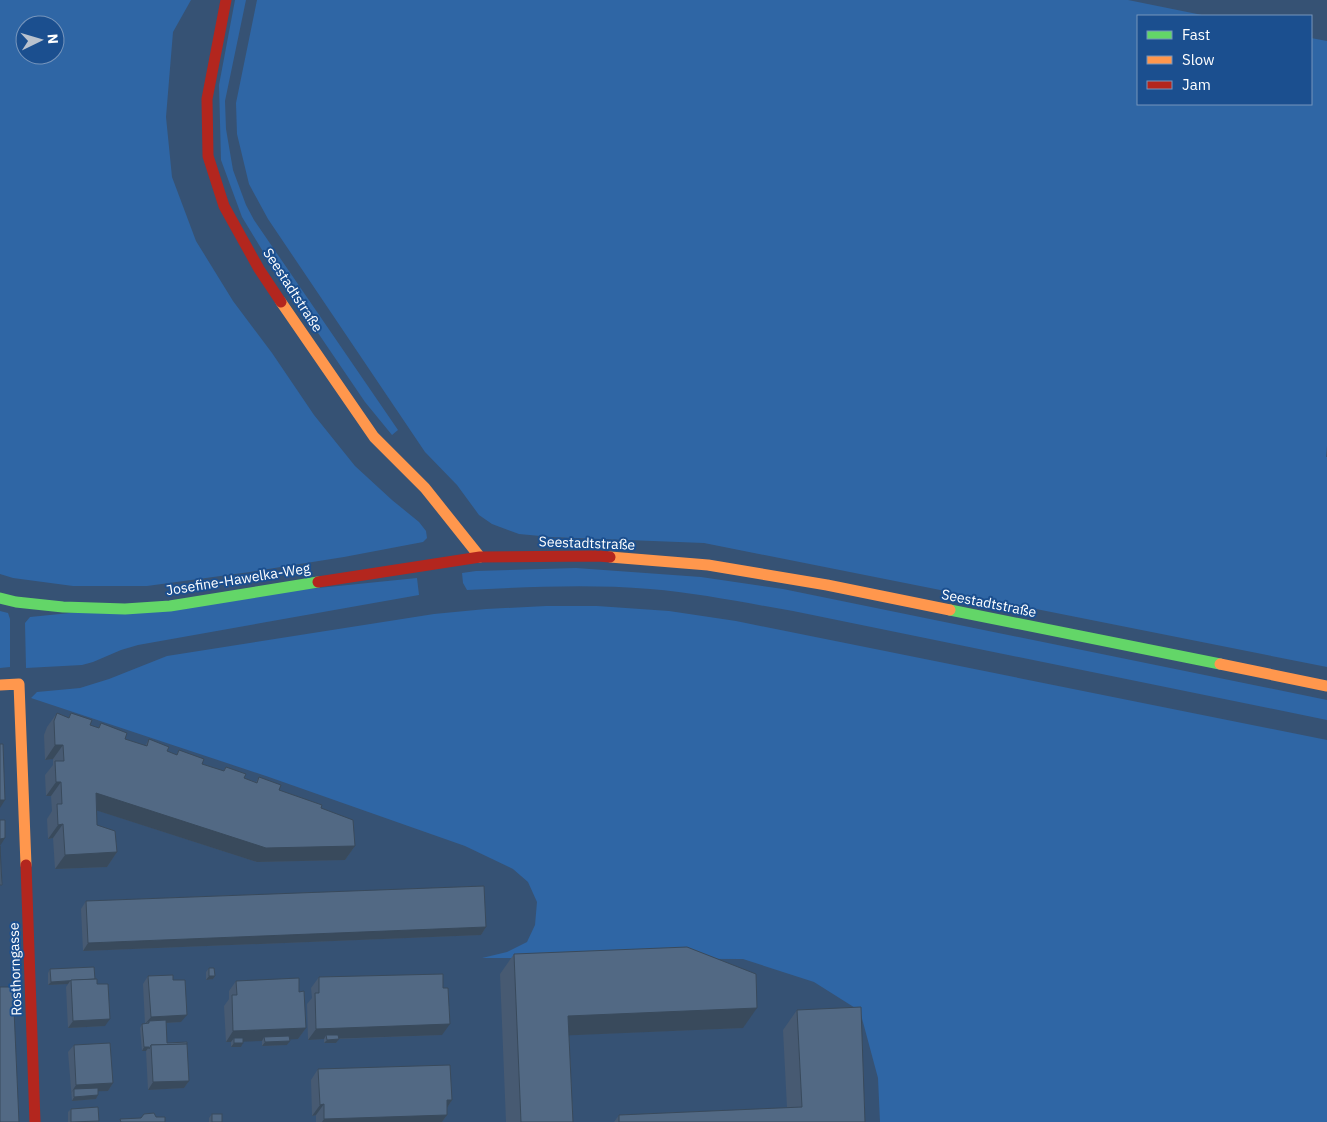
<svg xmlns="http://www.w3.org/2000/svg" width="1327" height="1122" viewBox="0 0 1327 1122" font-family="'IBM Plex Sans',sans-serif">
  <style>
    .green { fill: #2f66a5; fill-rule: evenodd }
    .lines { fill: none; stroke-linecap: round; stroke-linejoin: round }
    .fast { stroke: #63d668; stroke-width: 11 }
    .slow { stroke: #ff974d; stroke-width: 11 }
    .jam { stroke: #b3261e; stroke-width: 11 }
    .wall { fill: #475a72 }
    .shaded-wall { fill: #394a5c }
    .building { fill: #526984; stroke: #394a5c }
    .labels { text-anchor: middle; stroke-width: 4; stroke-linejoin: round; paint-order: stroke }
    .street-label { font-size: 14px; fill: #fff; stroke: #1b4f8f }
  </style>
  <rect width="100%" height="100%" fill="#365274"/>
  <g class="green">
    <path d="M0 0H191L173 32 166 117 172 177 196 241 233 301 272 353 314 415 355 466 392 500 419 522 426 531 427 538 423 542 344 557 250 572 147 586H73L13 578 0 574ZM25 25H55V55H25Z"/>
    <polygon points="235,0 246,0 225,101 226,129 233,170 246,205 254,220 398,430 392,435 365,402 267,258 242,217 221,160 219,85"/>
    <polygon points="257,0 1128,0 1207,16 1138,16 1138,104 1311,104 1311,38 1327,41 1327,446 1326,457 1327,457 1327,667 704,543 551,537 519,534 492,524 479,515 457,485 425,452 268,219 249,184 237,134 236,103"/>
    <path d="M576 568 701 577 783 589 1327 700V720L793 611C746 603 698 593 650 589 589 584 528 587 467 590L463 583 462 573 476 571Z"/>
    <polygon points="417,578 419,595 138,645 121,650 93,662 82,665 26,668 25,623 30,617"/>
    <polygon points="546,606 597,606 669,611 736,621 1327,740 1327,1122 880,1122 878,1078 860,1011 814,982 743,959 482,958 507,952 527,942 535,925 537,902 528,882 513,869 465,846 266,776 31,698 37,692 80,688 109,679 167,656 434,614 486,609"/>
    <polygon points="0,611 8,613 10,619 10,667 0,668"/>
  </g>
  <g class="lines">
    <g class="fast">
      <polyline points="0,598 16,602 63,607 125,609 170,606 318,582"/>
      <polyline points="950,610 1220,664"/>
    </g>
    <g class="slow">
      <polyline points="281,302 374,437 425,488 480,557"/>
      <polyline points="610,557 708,565 827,585 950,610"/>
      <polyline points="1220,664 1327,686"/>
      <polyline points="0,685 19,684 26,865"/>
    </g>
    <g class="jam">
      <polyline points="226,0 207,99 208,156 224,206 259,269 281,302"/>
      <polyline points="318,582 480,557 598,556 610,557"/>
      <polyline points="26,865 35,1122"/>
    </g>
  </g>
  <g class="wall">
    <polygon points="57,713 68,718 71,713 90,725 98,728 101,723 125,739 145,746 149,739 167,751 176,755 179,750 202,764 223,771 226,767 244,778 256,782 259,777 279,790 321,808 355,846 345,860 257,862 96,810 97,825 117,852 107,867 55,869 53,838 48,839 47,819 52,811 51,796 46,796 45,775 53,765 53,759 45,760 44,735 47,727"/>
    <polygon points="86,901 486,927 481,935 83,951 81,909"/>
    <polygon points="514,954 743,1028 569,1035 573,1122 506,1122 500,974"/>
    <polygon points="209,968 215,976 213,979 206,980 206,972"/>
    <polygon points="50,969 95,979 97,984 105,1026 68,1028 66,987 68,984 48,985 48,973"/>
    <polygon points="148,976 173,980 181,1022 166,1023 167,1043 189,1081 184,1088 148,1090 146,1051 142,1051 140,1028 142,1024 145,1024 143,984"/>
    <polygon points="319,977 442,1035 339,1039 336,1043 324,1043 324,1039 308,1040 307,1004 312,998 311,988"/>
    <polygon points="236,981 299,992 306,1028 298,1039 290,1039 290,1041 287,1045 262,1046 262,1041 243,1041 241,1047 231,1047 231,1042 226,1042 224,1006 229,999 229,991"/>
    <polygon points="797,1010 865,1122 614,1122 619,1115 787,1108 783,1030"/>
    <polygon points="74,1045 113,1083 108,1091 98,1091 98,1095 96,1099 72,1101 68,1052"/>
    <polygon points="318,1069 452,1100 447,1108 447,1115 442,1122 316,1122 316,1115 312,1116 311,1080"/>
    <polygon points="71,1109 99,1121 98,1122 68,1122 68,1112"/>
    <polygon points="212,1114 222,1122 209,1122 209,1118"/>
  </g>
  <g class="shaded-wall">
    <polygon points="55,745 63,745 53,759 45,760"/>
    <polygon points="56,782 61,782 51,796 46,796"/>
    <polygon points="96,793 355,846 345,860 257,862 86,807"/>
    <polygon points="0,800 5,800 0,808"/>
    <polygon points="63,824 53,838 48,839 58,825"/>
    <polygon points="5,838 0,846 0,839"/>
    <polygon points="117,852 107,867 55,869 65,855"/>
    <polygon points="486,927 481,935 83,951 88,943"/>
    <polygon points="209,976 215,976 213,979 206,980"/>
    <polygon points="70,981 68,984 48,985 51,982"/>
    <polygon points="757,1008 743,1028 554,1036 568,1016"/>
    <polygon points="187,1015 181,1022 148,1024 149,1021 145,1024 151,1017"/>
    <polygon points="110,1019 105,1026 68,1028 73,1021"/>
    <polygon points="450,1024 442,1035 327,1039 326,1035 324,1039 308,1040 316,1029"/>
    <polygon points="306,1028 298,1039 265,1041 264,1037 262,1041 234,1042 234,1038 231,1042 226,1042 233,1031"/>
    <polygon points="339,1039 336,1043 324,1043 327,1040"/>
    <polygon points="290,1041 287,1045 262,1046 265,1042"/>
    <polygon points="234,1043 243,1043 241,1047 231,1047"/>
    <polygon points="144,1047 149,1047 146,1051 142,1051"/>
    <polygon points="189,1081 184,1088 148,1090 153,1082"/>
    <polygon points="113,1083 108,1091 74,1092 74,1089 71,1093 76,1085"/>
    <polygon points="98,1095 96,1099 72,1101 74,1097"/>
    <polygon points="447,1100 452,1100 445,1111"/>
    <polygon points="324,1104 316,1115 312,1116 320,1105"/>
    <polygon points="447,1115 442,1122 322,1122 324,1119"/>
  </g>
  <g class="building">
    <polygon points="57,713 69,718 71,713 92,720 90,725 99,728 101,723 127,733 125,739 147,746 149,739 169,747 167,751 177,755 179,750 204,759 202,764 224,771 226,767 246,774 244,778 257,783 259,777 281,785 279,790 322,805 321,808 353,820 355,846 266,848 96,793 97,825 115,831 117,852 65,855 63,824 58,825 57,804 62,804 61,782 56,782 55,761 64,761 63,745 55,745 54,721"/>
    <polygon points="0,744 3,744 5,800 0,800"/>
    <polygon points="0,820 5,820 5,838 0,839"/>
    <polygon points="0,846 2,885 0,885"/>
    <polygon points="484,886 486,927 88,943 86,901"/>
    <polygon points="687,947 756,974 757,1008 568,1016 573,1122 521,1122 514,954"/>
    <polygon points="94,967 95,979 51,982 50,969"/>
    <polygon points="209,968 214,968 215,976 209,976"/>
    <polygon points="443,974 443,988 448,988 450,1024 316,1029 315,993 319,993 319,977"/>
    <polygon points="173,975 173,980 185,980 187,1015 151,1017 148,976"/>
    <polygon points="299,978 299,992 304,991 306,1028 233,1031 232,995 237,995 236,981"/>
    <polygon points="97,979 97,984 108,984 110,1019 73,1021 71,980"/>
    <polygon points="0,987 13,987 19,1122 0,1122"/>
    <polygon points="861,1007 865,1122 619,1122 619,1115 802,1107 797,1010"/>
    <polygon points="166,1020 167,1043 187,1042 187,1044 151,1045 149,1049 149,1047 144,1047 142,1024 149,1023 149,1021"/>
    <polygon points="326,1035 338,1035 339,1039 327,1040"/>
    <polygon points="289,1036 290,1041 265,1042 264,1037"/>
    <rect x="234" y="1038" width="9" height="5"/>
    <polygon points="110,1043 113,1083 76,1085 74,1045"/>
    <polygon points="187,1044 189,1081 153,1082 151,1045"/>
    <polygon points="450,1065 452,1100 447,1100 447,1115 324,1119 324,1104 320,1105 318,1069"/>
    <polygon points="98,1088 98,1095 74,1097 74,1089"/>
    <polygon points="98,1107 99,1121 71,1122 71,1109"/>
    <polygon points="154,1113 156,1117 165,1117 165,1122 121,1122 120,1119 141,1118 144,1114"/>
    <rect x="212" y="1114" width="10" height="8"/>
  </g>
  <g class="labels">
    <g class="street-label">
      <text transform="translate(293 290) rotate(57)" y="5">Seestadtstraße</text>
      <text transform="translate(587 543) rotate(2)" y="5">Seestadtstraße</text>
      <text transform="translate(238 579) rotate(-9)" y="5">Josefine-Hawelka-Weg</text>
      <text transform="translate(989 603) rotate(11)" y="5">Seestadtstraße</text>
      <text transform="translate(15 969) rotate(-92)" y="5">Rosthorngasse</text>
    </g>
  </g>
  <rect x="1137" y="15" width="175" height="90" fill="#1b4f8f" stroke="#7695bc"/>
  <rect x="1147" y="31" width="25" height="8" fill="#63d668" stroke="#7695bc"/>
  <text x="1182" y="40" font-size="15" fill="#ffffff">Fast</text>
  <rect x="1147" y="56" width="25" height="8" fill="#ff974d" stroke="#7695bc"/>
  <text x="1182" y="65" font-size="15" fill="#ffffff">Slow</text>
  <rect x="1147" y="81" width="25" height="8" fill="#b3261e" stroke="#7695bc"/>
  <text x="1182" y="90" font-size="15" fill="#ffffff">Jam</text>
  <g transform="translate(40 40) rotate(85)"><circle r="24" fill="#1b4f8f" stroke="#7695bc"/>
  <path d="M0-4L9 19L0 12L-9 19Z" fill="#b9c2ce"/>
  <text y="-8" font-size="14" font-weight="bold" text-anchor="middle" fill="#ffffff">N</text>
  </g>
</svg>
